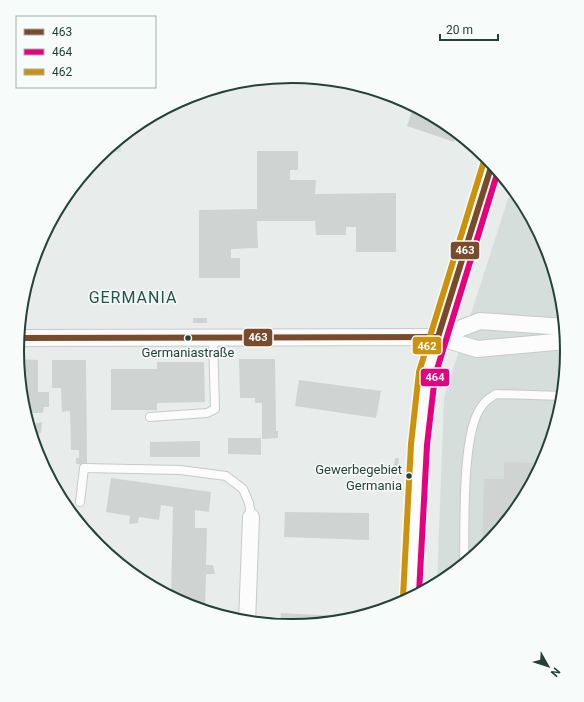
<svg xmlns="http://www.w3.org/2000/svg" width="584" height="702" viewBox="0 0 584 702" font-family="Roboto,sans-serif">
  <style>
    .built { fill: #d6dedb }
    .green { fill: #d1e6d8 }
    .building { fill: #cfd4d2 }
    .lines { fill: none; stroke-linecap: round; stroke-linejoin: round }
    .lane-casing { stroke: #c5cac8; stroke-width: 10 }
    .street-casing { stroke: #c5cac8; stroke-width: 18 }
    .secondary-casing { stroke: #c3cbc8; stroke-width: 24 }
    .lane { stroke: #fcfcfc; stroke-width: 8 }
    .street { stroke: #fcfcfc; stroke-width: 16 }
    .secondary { stroke: #fcfcfc; stroke-width: 22 }
    .bus-1-casing { stroke: #f7fbf9; stroke-width: 9 }
    .bus-2-casing { stroke: #f7fbf9; stroke-width: 9 }
    .bus-3-casing { stroke: #f7fbf9; stroke-width: 9 }
    .bus-1 { stroke: #7a4b2a; stroke-width: 6 }
    .bus-2 { stroke: #e5007d; stroke-width: 6 }
    .bus-3 { stroke: #cd920c; stroke-width: 6 }
    .bus-dot { fill: #24423a; stroke: #f7fbf9; stroke-width: 1.5 }
    .labels { text-anchor: middle; stroke-width: 3; stroke-linejoin: round; paint-order: stroke }
    .bus-label { font-size: 13px; fill: #24423a; stroke: #f7fbf9 }
    .quarter-label { font-size: 16px; letter-spacing: 1px; fill: #1f5548; stroke: #f7fbf9 }
    .rim { fill: none; stroke: #24423a; stroke-width: 2 }
    .line-badge { stroke: #f7fbf9; stroke-width: 1.5 }
    .badge-label { font-size: 11px; text-anchor: middle; font-weight: bold; fill: #fff }
  </style>
  <rect width="100%" height="100%" fill="#e8edeb"/>
  <polygon class="built" points="513,189 521,198 546,246 562,298 567,351 562,405 546,456 521,504 486,546 445,580 437,584 444,397 508,199"/>
  <polygon class="green" points="121,137 121,152 103,152"/>
  <g class="building">
    <polygon points="363,87 385,93 382,99"/>
    <polygon points="414,106 445,122 457,133 454,142 407,126"/>
    <polygon points="257,151 298,151 298,170 290,170 290,180 316,180 315,194 396,193 396,252 356,252 356,227 346,227 346,235 316,235 315,221 257,221 258,248 231,249 231,258 240,258 240,278 199,278 199,210 257,209"/>
    <rect x="193" y="318" width="14" height="5"/>
    <polygon points="18,359 38,360 38,392 49,392 49,407 44,407 43,412 41,413 25,413 23,407 23,396 21,396"/>
    <polygon points="239,359 275,359 276,431 278,431 278,438 262,439 262,403 255,403 255,398 240,398"/>
    <polygon points="52,360 86,360 87,465 76,464 76,458 79,458 79,450 71,450 70,411 62,412 61,388 52,388"/>
    <polygon points="157,362 204,362 205,402 157,403 157,410 111,410 111,369 157,369"/>
    <polygon points="299,380 381,391 376,418 295,406"/>
    <polygon points="42,422 41,433 32,436 28,425"/>
    <polygon points="228,438 261,438 261,455 228,454"/>
    <polygon points="200,441 200,457 150,457 150,442"/>
    <polygon points="395,458 399,458 398,471 393,471"/>
    <polygon points="504,462 543,463 521,504 482,549 484,479 504,479"/>
    <polygon points="111,478 211,492 209,512 195,510 195,528 207,528 206,565 213,565 215,574 206,574 205,611 187,605 171,597 173,507 161,505 159,520 139,517 138,523 129,524 130,516 106,512"/>
    <polygon points="285,512 369,513 369,540 284,537"/>
    <polygon points="281,613 357,617 345,621 292,626 280,625"/>
  </g>
  <g class="lines">
    <g class="lane-casing">
      <g id="lane">
        <polyline points="150,417 207,413 215,409 213,337"/>
        <polyline points="80,502 84,468 180,470 226,476 243,489 249,503 251,517"/>
        <path d="M464 564C465 529 461 431 482 406 485 401 491 397 496 394L563 396"/>
      </g>
    </g>
    <g class="street-casing">
      <g id="street">
        <polyline points="438,337 480,321 565,327"/>
        <polyline points="18,338 438,337 477,349 566,341"/>
        <polyline points="247,622 251,517"/>
      </g>
    </g>
    <g class="secondary-casing">
      <polyline id="secondary" points="411,597 419,444 427,374 488,175 492,164"/>
    </g>
    <use href="#lane" class="lane"/>
    <use href="#street" class="street"/>
    <use href="#secondary" class="secondary"/>
    <g class="bus-1-casing">
      <g id="bus-1">
        <polyline points="438,337 492,164"/>
        <polyline points="18,338 438,337"/>
      </g>
    </g>
    <g class="bus-2-casing">
      <polyline id="bus-2" points="419,593 427,445 435,376 498,171"/>
    </g>
    <g class="bus-3-casing">
      <polyline id="bus-3" points="403,597 411,444 419,372 484,161"/>
    </g>
    <use href="#bus-1" class="bus-1"/>
    <use href="#bus-2" class="bus-2"/>
    <use href="#bus-3" class="bus-3"/>
  </g>
  <g class="bus-dot">
    <circle cx="188" cy="338" r="3.5"/>
    <circle cx="409" cy="476" r="3.5"/>
  </g>
  <g class="labels">
    <g class="bus-label">
      <text x="188" y="357">Germaniastraße</text>
      <text x="402" y="474" text-anchor="end">Gewerbegebiet<tspan x="402" dy="16">Germania</tspan></text>
    </g>
    <g class="quarter-label">
      <text x="133" y="303">GERMANIA</text>
    </g>
  </g>
  <path d="M0 0H584V702H0ZM24 351a268 268 0 1 1 536 0a268 268 0 1 1-536 0Z" fill="#f7fbf9" fill-rule="evenodd"/>
  <path class="rim" d="M24 351a268 268 0 1 1 536 0a268 268 0 1 1-536 0Z"/>
  <g class="line-badge">
    <rect x="450" y="241" width="30" height="19" rx="4" fill="#7a4b2a"/>
    <rect x="243" y="328" width="30" height="19" rx="4" fill="#7a4b2a"/>
    <rect x="412" y="336" width="30" height="19" rx="4" fill="#cd920c"/>
    <rect x="420" y="368" width="30" height="19" rx="4" fill="#e5007d"/>
  </g>
  <g class="badge-label">
    <text x="465" y="254">463</text>
    <text x="258" y="341">463</text>
    <text x="427" y="350">462</text>
    <text x="435" y="381">464</text>
  </g>
  <rect x="16" y="16" width="140" height="72" fill="#f7fbf9" stroke="#a3b1ad"/>
  <rect x="24" y="29" width="20" height="6" fill="#7a4b2a" stroke="#a3b1ad"/>
  <text x="52" y="36" font-size="12" fill="#24423a">463</text>
  <rect x="24" y="49" width="20" height="6" fill="#e5007d" stroke="#a3b1ad"/>
  <text x="52" y="56" font-size="12" fill="#24423a">464</text>
  <rect x="24" y="69" width="20" height="6" fill="#cd920c" stroke="#a3b1ad"/>
  <text x="52" y="76" font-size="12" fill="#24423a">462</text>
  <g transform="translate(548 666) rotate(129)" stroke="#f7fbf9" stroke-width="3" paint-order="stroke">
  <path d="M0-3L7 15L0 10L-7 15Z" fill="#24423a"/>
  <text y="-6" font-size="11" font-weight="bold" text-anchor="middle" fill="#24423a">N</text>
  </g>
  <path d="M440 34v6h58v-6" fill="none" stroke="#24423a" stroke-width="2"/>
  <text x="446" y="34" font-size="12" fill="#24423a" stroke="#f7fbf9" stroke-width="3" paint-order="stroke">20 m</text>
</svg>
